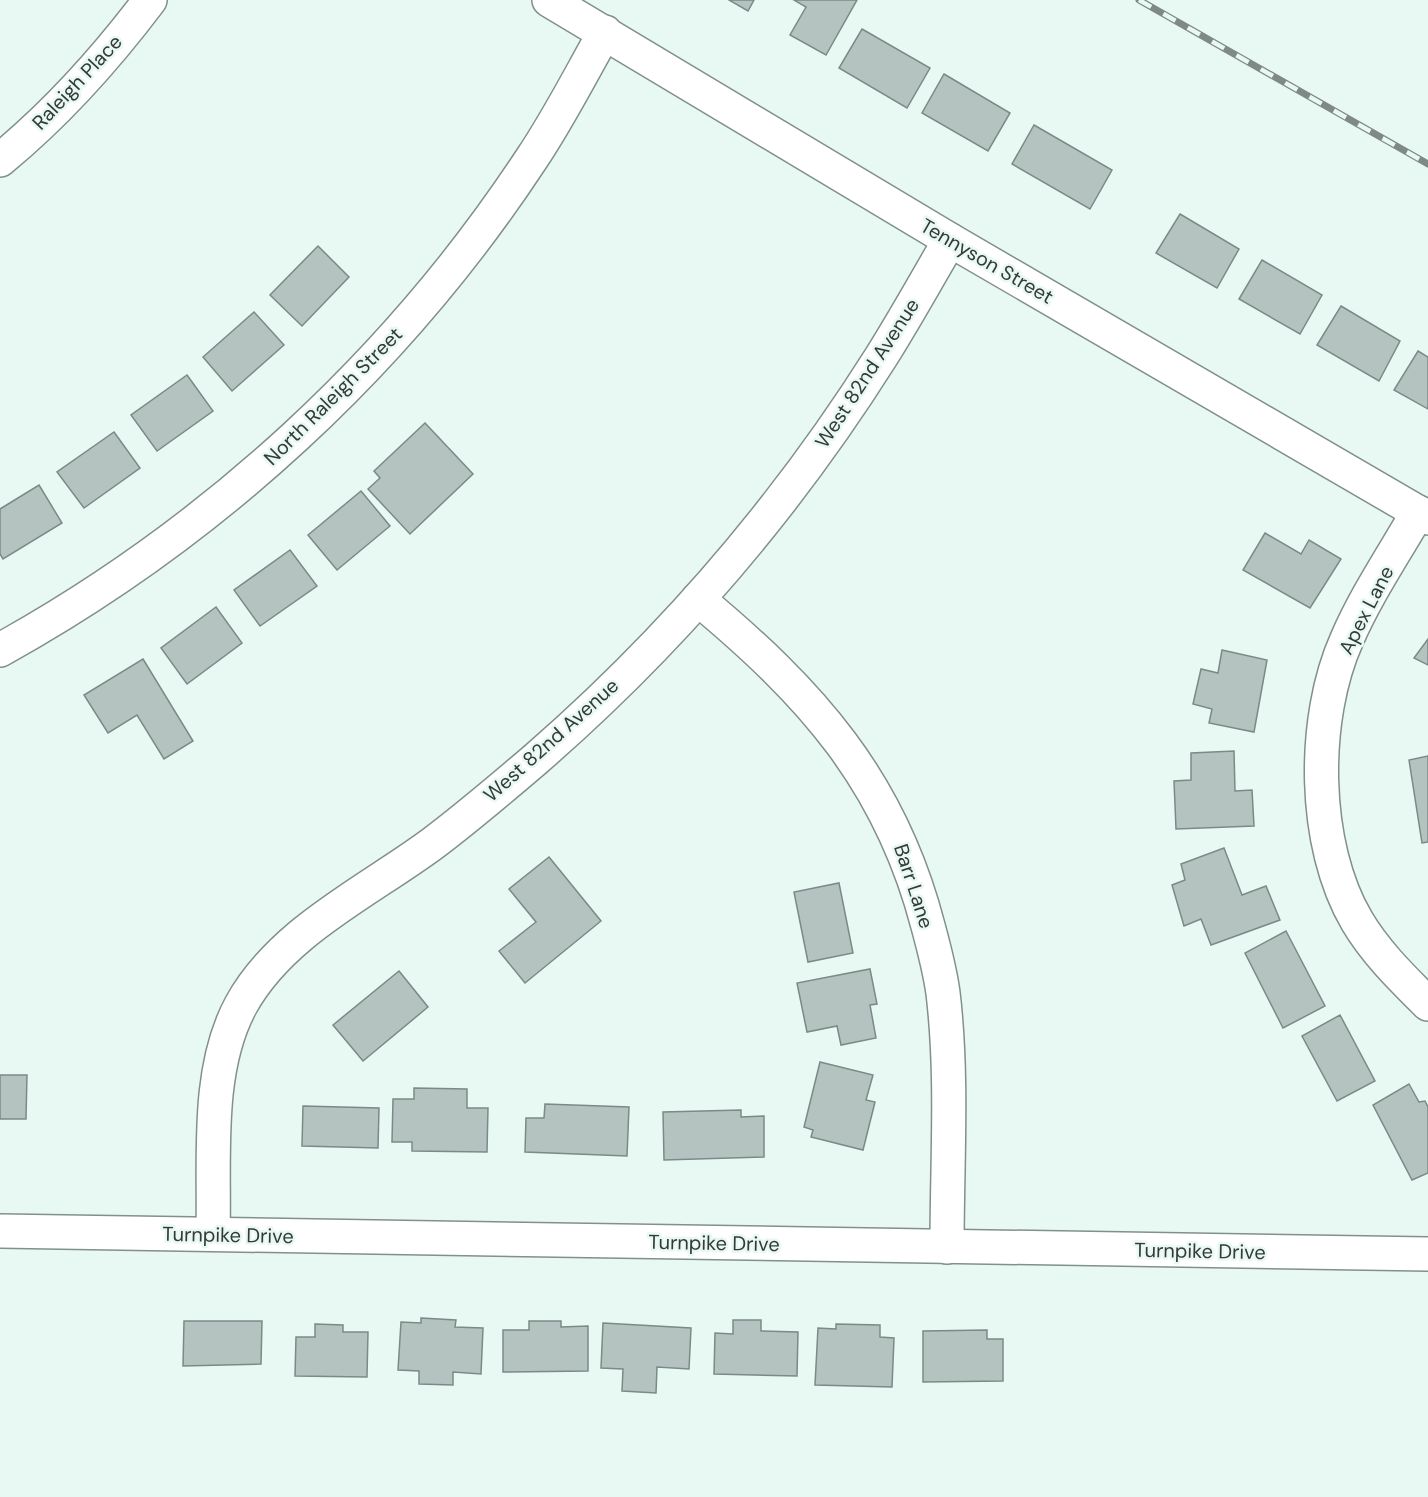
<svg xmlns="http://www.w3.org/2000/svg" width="1428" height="1497" viewBox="0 0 1428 1497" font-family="'DM Sans',sans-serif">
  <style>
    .building { fill: #b4c3bf; stroke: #7b8a86; stroke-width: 1.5 }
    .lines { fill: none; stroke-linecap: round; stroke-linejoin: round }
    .minor-casing { stroke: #81908c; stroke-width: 36 }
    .minor { stroke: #fff; stroke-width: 33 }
    .rail-casing { stroke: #7f8986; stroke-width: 7 }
    .rail { stroke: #e8f8f3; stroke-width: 4.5; stroke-dasharray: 14; stroke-linecap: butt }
    .labels { text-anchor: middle; stroke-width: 5; stroke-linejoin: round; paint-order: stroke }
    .street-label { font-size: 20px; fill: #343a38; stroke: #e8f8f3 }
  </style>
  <rect width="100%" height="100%" fill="#e8f8f3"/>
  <g class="building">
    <polygon points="729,0 754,0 748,11"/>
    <polygon points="794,0 857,0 826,55 790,35 806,7"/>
    <polygon points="862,29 930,68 907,108 839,68"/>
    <polygon points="944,74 1010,113 988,151 922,113"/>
    <polygon points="1034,125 1112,170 1090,209 1012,164"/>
    <polygon points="1180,214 1239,249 1217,288 1156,253"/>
    <polygon points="318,246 349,277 302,326 270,295"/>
    <polygon points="1262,260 1322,295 1300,334 1239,299"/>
    <polygon points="1341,306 1400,341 1379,381 1317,345"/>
    <polygon points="254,312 284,345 232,391 203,357"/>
    <polygon points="1418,351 1428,357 1428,409 1394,390"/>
    <polygon points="187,375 213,411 157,451 131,415"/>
    <polygon points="425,423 473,474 410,534 368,489 380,478 374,471"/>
    <polygon points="114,432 140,468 84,508 57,472"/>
    <polygon points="39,485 62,523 3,559 0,554 0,509"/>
    <polygon points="361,491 390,526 337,570 308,535"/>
    <polygon points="1265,533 1301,554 1309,540 1341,559 1310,608 1243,570"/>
    <polygon points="290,550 317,586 260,626 234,590"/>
    <polygon points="216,607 242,643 187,684 161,648"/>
    <polygon points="1428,639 1428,665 1414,658"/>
    <polygon points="1222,650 1267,660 1254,732 1209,723 1212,709 1193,704 1201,669 1218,673"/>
    <polygon points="143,659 193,741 164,759 137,715 108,733 84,695"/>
    <polygon points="1234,751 1235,791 1252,790 1254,826 1176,829 1174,781 1191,780 1191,753"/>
    <polygon points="1428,756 1428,842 1422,843 1409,760"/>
    <polygon points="1224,848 1242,895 1266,886 1280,920 1211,945 1201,919 1184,926 1172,885 1185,880 1181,864"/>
    <polygon points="549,857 601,921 525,983 499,951 536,922 509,889"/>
    <polygon points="839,883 853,953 808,962 794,892"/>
    <polygon points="1286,931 1325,1006 1283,1028 1245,953"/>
    <polygon points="870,969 877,1004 870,1005 876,1038 841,1045 837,1026 807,1032 797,983"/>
    <polygon points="399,971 428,1007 363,1061 333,1025"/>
    <polygon points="1340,1015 1375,1081 1337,1101 1302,1036"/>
    <polygon points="820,1062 873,1075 866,1100 875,1102 863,1150 811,1137 813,1130 804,1127"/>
    <polygon points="0,1075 27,1075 26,1119 0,1119"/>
    <polygon points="1409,1084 1419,1102 1425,1101 1428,1107 1428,1173 1412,1180 1373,1105"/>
    <polygon points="414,1088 467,1089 467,1108 488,1108 487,1152 412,1151 412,1142 392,1142 393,1099 414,1099"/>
    <polygon points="545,1104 629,1107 627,1156 525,1152 526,1118 544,1118"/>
    <polygon points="303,1106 379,1108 378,1148 302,1146"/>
    <polygon points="741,1110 741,1117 764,1116 764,1157 664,1160 663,1112"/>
    <polygon points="421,1318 456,1320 455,1327 483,1328 481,1374 453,1372 453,1385 419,1384 419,1371 398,1370 401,1322 421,1323"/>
    <polygon points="733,1320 761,1320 761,1331 798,1332 797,1376 714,1374 715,1333 733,1334"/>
    <polygon points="184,1321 262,1321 261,1364 183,1366"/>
    <polygon points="529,1321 561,1321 561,1327 588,1326 588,1371 503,1372 503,1330 529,1330"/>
    <polygon points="603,1323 691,1328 689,1369 657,1367 656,1393 622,1391 623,1369 601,1368"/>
    <polygon points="315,1324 343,1325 343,1332 368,1332 367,1377 295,1376 296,1337 315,1337"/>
    <polygon points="836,1324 880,1325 880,1337 894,1338 892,1387 815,1385 818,1328 836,1329"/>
    <polygon points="987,1330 987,1339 1003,1339 1003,1381 923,1382 923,1331"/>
  </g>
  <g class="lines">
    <g class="minor-casing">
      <g id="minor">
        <polyline points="549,0 950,240 1428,518"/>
        <path d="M0 160C56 114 107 57 150 0"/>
        <path d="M1418 512C1394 554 1366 595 1347 639 1311 719 1312 845 1357 921 1376 953 1402 978 1428 1004"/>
        <path d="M698 599C811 693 890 780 928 926 934 948 940 971 943 993 953 1076 947 1163 947 1247"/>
        <path d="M0 650C213 532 398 362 532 158 559 118 581 74 605 32"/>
        <polyline points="0,1231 1428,1254"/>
        <path d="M213 1234C215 1161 205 1071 241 1005 281 932 367 892 432 844 468 817 503 787 537 758 670 642 787 506 881 357 905 319 927 279 950 240"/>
      </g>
    </g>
    <use href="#minor" class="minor"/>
    <g class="rail-casing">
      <polyline id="rail" points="1139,0 1428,164"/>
    </g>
    <use href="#rail" class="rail"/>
  </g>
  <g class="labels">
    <g class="street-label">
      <text transform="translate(77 82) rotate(-47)" y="7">Raleigh Place</text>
      <text transform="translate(987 261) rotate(30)" y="7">Tennyson Street</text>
      <text transform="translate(867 373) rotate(-57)" y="7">West 82nd Avenue</text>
      <text transform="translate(333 396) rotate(-45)" y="7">North Raleigh Street</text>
      <text transform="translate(1366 610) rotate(-63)" y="7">Apex Lane</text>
      <text transform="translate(551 740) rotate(-42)" y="7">West 82nd Avenue</text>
      <text transform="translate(914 886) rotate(72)" y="7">Barr Lane</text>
      <text transform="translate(228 1235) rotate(1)" y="7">Turnpike Drive</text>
      <text transform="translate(714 1243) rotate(1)" y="7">Turnpike Drive</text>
      <text transform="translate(1200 1251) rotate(1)" y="7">Turnpike Drive</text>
    </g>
  </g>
</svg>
